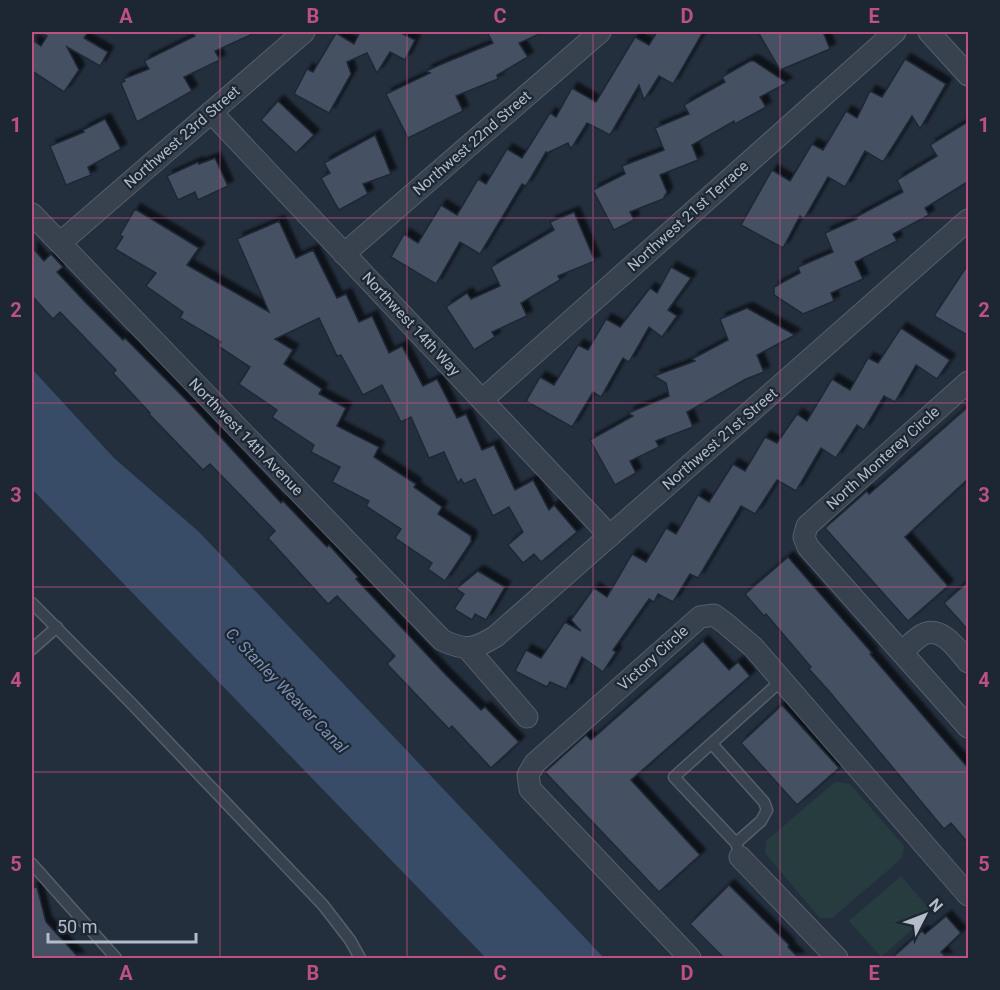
<svg xmlns="http://www.w3.org/2000/svg" width="1000" height="990" viewBox="0 0 1000 990" font-family="Roboto,sans-serif">
  <style>
    .green { fill: #263c3f }
    .water { fill: #394c67 }
    .building { fill: #455162; stroke: #1f2835; stroke-width: 1.5; filter: url(#shadow) }
    .lines { fill: none; stroke-linecap: round; stroke-linejoin: round }
    .service-casing { stroke: #565f6c; stroke-width: 13 }
    .minor-casing { stroke: #565f6c; stroke-width: 23 }
    .service { stroke: #38414e; stroke-width: 10 }
    .minor { stroke: #38414e; stroke-width: 21 }
    .grid { fill: none; stroke: #bd5182; stroke-width: 1.5; stroke-opacity: 0.55 }
    .labels { text-anchor: middle; stroke-width: 4.5; stroke-linejoin: round; paint-order: stroke }
    .street-label { font-size: 15px; fill: #b4bcc9; stroke: #1d2633 }
    .water-label { font-size: 16px; font-style: italic; fill: #7c92b1; stroke: #1d2633 }
    .neatline { fill: none; stroke: #bd5182; stroke-width: 2 }
    .grid-label { font-size: 20px; text-anchor: middle; font-weight: bold; fill: #bd5182 }
  </style>
  <defs>
    <filter id="shadow"><feDropShadow dx="5.5" dy="-5.5" stdDeviation="1.5" flood-color="#0009"/></filter>
  </defs>
  <rect width="100%" height="100%" fill="#242f3e"/>
  <g class="green">
    <polygon points="835,782 850,784 904,846 902,858 832,918 820,918 765,853 766,841"/>
    <polygon points="901,876 932,912 881,957 849,921"/>
  </g>
  <polygon class="water" points="32,369 114,458 199,532 604,958 486,958 32,489"/>
  <g class="building">
    <polygon points="39,32 88,32 84,38 108,52 100,66 67,47 79,70 64,92 32,71 32,40 41,46 47,36"/>
    <polygon points="192,32 257,32 215,51 220,60 184,77 192,91 137,122 121,83 125,81 123,79 149,69 144,61 195,36"/>
    <polygon points="360,32 399,32 415,40 405,60 390,52 377,73 367,53 347,62 351,74 329,113 294,94 307,69 313,72 336,33 354,44"/>
    <polygon points="487,32 544,32 519,43 528,57 497,75 498,79 456,96 463,111 408,138 386,94 430,73 426,71 444,63 493,43"/>
    <polygon points="657,32 703,32 673,84 659,76 644,100 639,85 610,135 587,123 571,149 568,143 547,153 546,152 526,186 522,184 480,254 460,242 436,284 391,257 404,234 418,243 441,205 457,215 478,179 486,184 507,149 522,158 550,113 556,117 572,88 596,102 635,37 649,45"/>
    <polygon points="758,32 823,32 830,49 780,70"/>
    <polygon points="905,59 946,84 920,129 912,116 883,162 865,151 845,187 828,177 804,219 800,216 783,248 741,225 772,170 790,181 812,144 823,150 846,111 857,118 870,91 882,97"/>
    <polygon points="750,61 754,61 787,83 760,97 766,107 735,124 734,121 692,145 698,160 660,175 667,192 663,199 630,212 634,220 614,230 593,190 625,174 622,166 664,150 655,128 689,114 684,105 725,82 722,77"/>
    <polygon points="278,101 314,135 296,153 261,120"/>
    <polygon points="105,119 121,149 88,167 91,175 66,185 50,146 84,132 83,130"/>
    <polygon points="969,121 969,181 925,208 929,215 893,234 897,241 855,262 863,279 831,293 834,301 803,314 774,295 774,287 800,273 798,267 833,252 825,233 857,219 856,217 903,192 897,180 937,156 930,145"/>
    <polygon points="375,135 391,174 363,184 368,194 339,210 321,178 330,173 324,163"/>
    <polygon points="215,158 228,186 198,200 195,192 178,200 167,176 198,162 199,164"/>
    <polygon points="135,209 199,248 187,265 269,312 237,239 279,221 296,258 313,250 337,298 346,294 359,322 372,316 389,353 402,346 423,386 437,379 457,418 466,414 482,450 494,445 515,490 533,480 549,510 554,505 577,532 541,562 534,554 523,563 508,545 523,532 509,507 493,516 475,479 464,484 461,479 458,483 444,452 429,458 411,417 401,422 382,385 363,395 341,355 337,356 319,318 275,339 293,350 284,364 322,389 319,394 346,408 337,426 379,447 374,457 416,484 414,487 442,507 438,514 471,536 471,542 445,581 428,569 432,563 395,538 401,529 366,506 369,501 332,482 340,467 311,452 314,445 272,417 277,410 239,384 250,367 218,346 221,342 180,318 183,312 146,286 156,273 115,249 123,237 120,235"/>
    <polygon points="574,212 595,261 558,276 560,280 521,303 527,316 492,332 495,337 474,350 446,307 467,293 471,299 500,286 491,267 554,230 550,222"/>
    <polygon points="32,247 44,261 51,254 63,267 57,272 85,302 123,340 125,338 195,409 281,503 283,501 327,547 329,545 358,577 356,579 446,675 481,710 485,707 519,742 491,768 452,726 449,729 387,664 395,656 337,596 328,604 268,538 275,531 210,464 203,470 149,414 150,413 113,373 116,370 60,312 53,319 32,296"/>
    <polygon points="969,263 969,336 934,316"/>
    <polygon points="671,267 691,278 668,310 677,316 662,337 649,327 629,362 623,358 601,397 593,392 572,427 526,401 540,377 554,385 578,345 588,350 606,319 620,327 650,288 657,293"/>
    <polygon points="747,308 795,335 757,355 764,372 746,379 687,412 693,427 656,441 659,447 630,461 636,473 615,485 590,440 633,416 628,413 669,396 666,383 654,376 695,361 692,359 728,340 720,319"/>
    <polygon points="901,328 950,360 937,379 916,365 895,402 884,396 864,430 857,425 836,458 821,448 796,491 777,480 755,514 741,506 698,578 690,574 673,602 658,594 654,602 649,599 613,650 616,652 603,672 582,657 566,689 550,682 547,687 515,671 526,650 541,658 565,622 581,631 571,620 594,588 607,597 632,554 646,562 666,528 676,534 698,495 709,502 733,464 745,471 765,437 777,443 797,414 807,421 832,379 850,390 868,358 878,363"/>
    <polygon points="969,406 969,478 905,537 948,586 908,621 825,528 867,491 869,494"/>
    <polygon points="788,557 872,653 870,654 969,769 969,844 951,823 944,829 828,690 809,669 811,667 766,614 764,616 745,594"/>
    <polygon points="478,571 505,587 486,620 475,614 472,620 454,609 464,594 456,589"/>
    <polygon points="969,581 969,631 944,603"/>
    <polygon points="703,641 729,670 738,662 750,676 631,780 700,855 659,892 545,772 586,735 591,740"/>
    <polygon points="782,705 839,768 797,805 741,743"/>
    <polygon points="729,885 789,945 788,947 799,958 724,958 690,924"/>
    <polygon points="37,887 46,922 79,958 32,958 32,888"/>
    <polygon points="946,916 961,933 941,952 947,958 892,958 922,931 925,934"/>
  </g>
  <g class="lines">
    <g class="service-casing">
      <g id="service">
        <polyline points="32,603 131,703 323,905 350,940 360,958"/>
        <polyline points="32,649 57,627"/>
        <polyline points="712,744 764,802 767,810 761,821 736,843"/>
        <polyline points="740,857 736,843 674,777 782,680"/>
        <polyline points="32,864 116,958"/>
      </g>
    </g>
    <g class="minor-casing">
      <g id="minor">
        <polyline points="929,32 968,75"/>
        <polyline points="211,112 610,536"/>
        <path d="M32 214 442 640C465 651 474 650 496 636L968 220"/>
        <polyline points="60,243 304,32"/>
        <polyline points="344,254 600,32"/>
        <polyline points="968,382 807,526 804,537 808,547 968,727"/>
        <polyline points="482,400 895,32"/>
        <polyline points="468,649 527,717"/>
        <path d="M903 651C909 646 915 639 922 635 941 624 958 650 968 662"/>
        <polyline points="740,857 837,958"/>
        <polyline points="690,958 530,789 528,775 535,763 700,617 714,615 725,623 753,647 968,895"/>
      </g>
    </g>
    <use href="#service" class="service"/>
    <use href="#minor" class="minor"/>
  </g>
  <path class="grid" d="M220 32V958M407 32V958M593 32V958M780 32V958M32 218H968M32 403H968M32 587H968M32 772H968"/>
  <g class="labels">
    <g class="street-label">
      <text transform="translate(182 137) rotate(-41)" y="5">Northwest 23rd Street</text>
      <text transform="translate(472 143) rotate(-41)" y="5">Northwest 22nd Street</text>
      <text transform="translate(688 216) rotate(-42)" y="5">Northwest 21st Terrace</text>
      <text transform="translate(411 324) rotate(47)" y="5">Northwest 14th Way</text>
      <text transform="translate(246 437) rotate(46)" y="5">Northwest 14th Avenue</text>
      <text transform="translate(720 439) rotate(-41)" y="5">Northwest 21st Street</text>
      <text transform="translate(883 458) rotate(-42)" y="5">North Monterey Circle</text>
      <text transform="translate(653 658) rotate(-42)" y="5">Victory Circle</text>
    </g>
    <g class="water-label">
      <text transform="translate(287 690) rotate(46)" y="6">C. Stanley Weaver Canal</text>
    </g>
  </g>
  <rect width="1000" height="990" fill="none" stroke="#1d2633" stroke-width="66"/>
  <g transform="translate(925 915) rotate(48)" stroke="#1d2633" stroke-width="4.5" paint-order="stroke">
  <path d="M0-4.5L10 22L0 15L-10 22Z" fill="#b4bcc9"/>
  <text y="-9" font-size="16" font-weight="bold" text-anchor="middle" fill="#b4bcc9">N</text>
  </g>
  <path d="M48 933v9h148v-9" fill="none" stroke="#b4bcc9" stroke-width="3"/>
  <text x="57" y="933" font-size="18" fill="#b4bcc9" stroke="#1d2633" stroke-width="4.5" paint-order="stroke">50 m</text>
  <rect x="33" y="33" width="934" height="924" class="neatline"/>
  <g class="grid-label">
    <text x="126" y="23">A</text>
    <text x="313" y="23">B</text>
    <text x="500" y="23">C</text>
    <text x="687" y="23">D</text>
    <text x="874" y="23">E</text>
    <text x="16" y="132">1</text>
    <text x="984" y="132">1</text>
    <text x="16" y="317">2</text>
    <text x="984" y="317">2</text>
    <text x="16" y="502">3</text>
    <text x="984" y="502">3</text>
    <text x="16" y="687">4</text>
    <text x="984" y="687">4</text>
    <text x="16" y="871">5</text>
    <text x="984" y="871">5</text>
    <text x="126" y="980">A</text>
    <text x="313" y="980">B</text>
    <text x="500" y="980">C</text>
    <text x="687" y="980">D</text>
    <text x="874" y="980">E</text>
  </g>
</svg>
